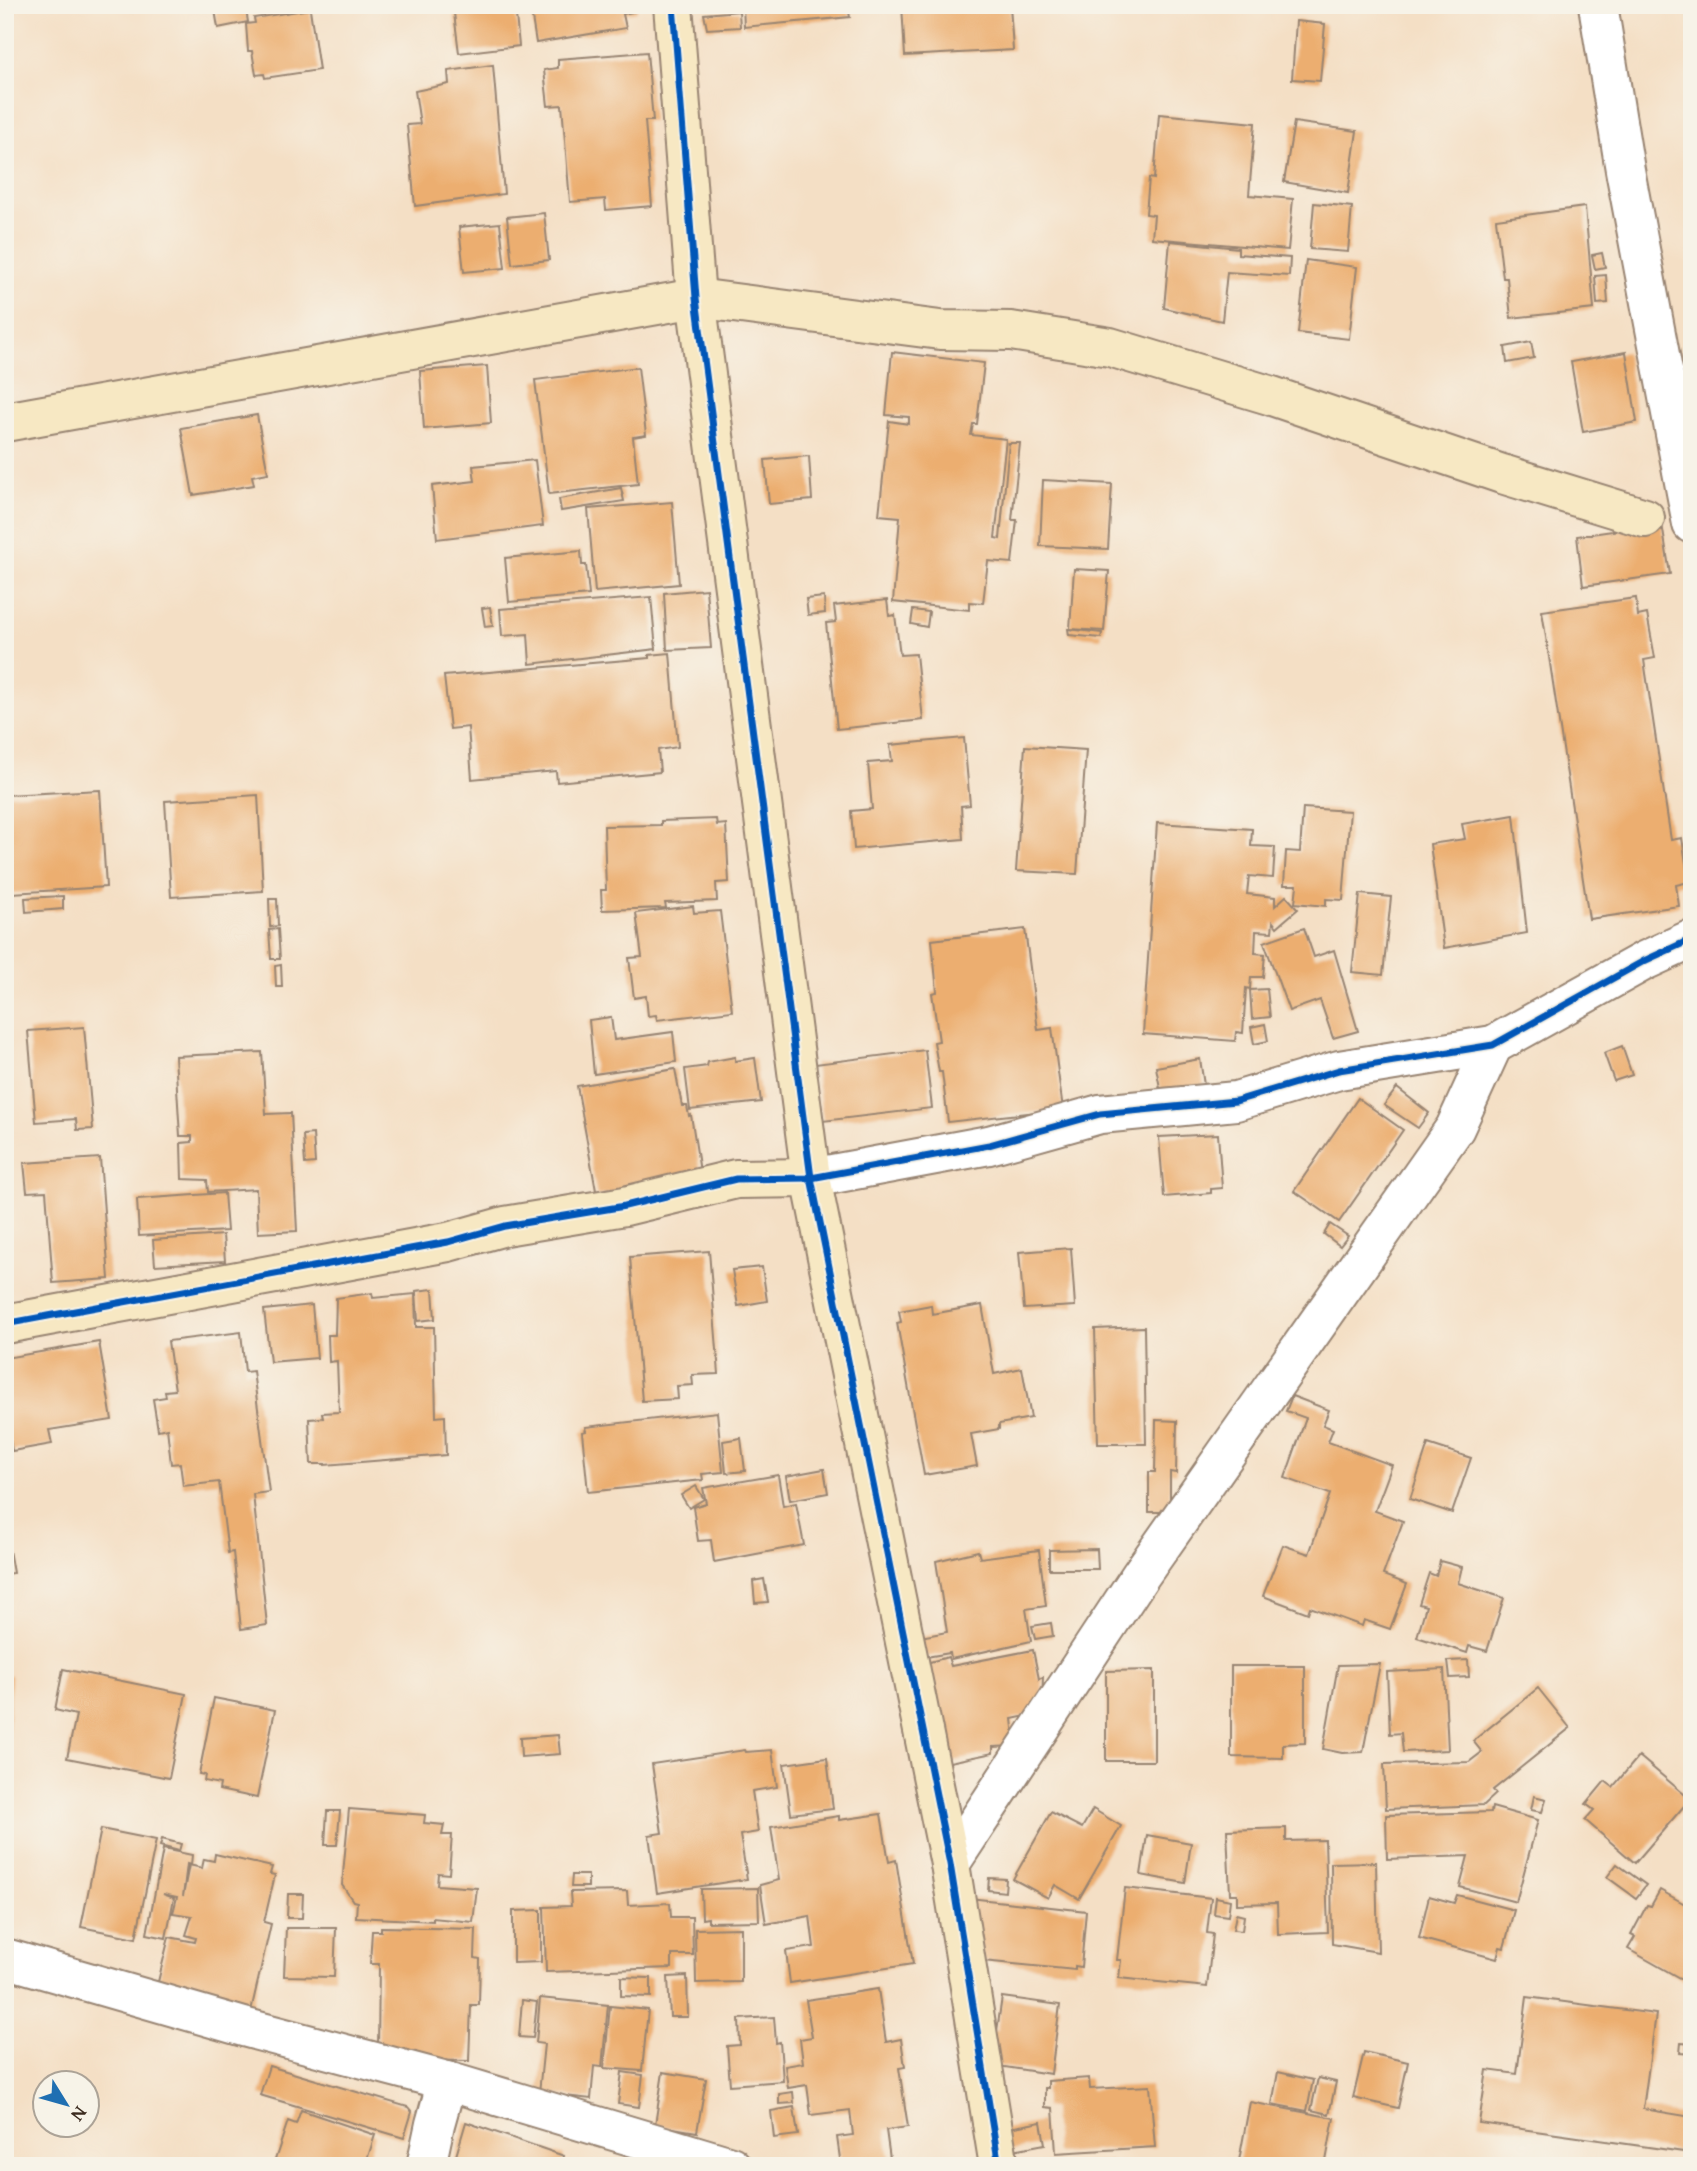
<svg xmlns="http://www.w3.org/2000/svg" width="1697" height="2171" viewBox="0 0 1697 2171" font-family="'Gentium Book Plus',serif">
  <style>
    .building { fill: #ecae70 }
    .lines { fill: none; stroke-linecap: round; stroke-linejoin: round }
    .street-casing { stroke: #988472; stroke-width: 42 }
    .secondary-casing { stroke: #988472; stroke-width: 42 }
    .street { stroke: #fff; stroke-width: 38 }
    .secondary { stroke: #f7e8c3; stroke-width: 38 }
    .cycleway-casing { stroke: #f7f3e8; stroke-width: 11 }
    .cycleway { stroke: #0057b8; stroke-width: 7 }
  </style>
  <rect width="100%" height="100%" fill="#f7f3e8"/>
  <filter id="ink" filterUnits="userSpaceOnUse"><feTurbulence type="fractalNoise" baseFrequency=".0143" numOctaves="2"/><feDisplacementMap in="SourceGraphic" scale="14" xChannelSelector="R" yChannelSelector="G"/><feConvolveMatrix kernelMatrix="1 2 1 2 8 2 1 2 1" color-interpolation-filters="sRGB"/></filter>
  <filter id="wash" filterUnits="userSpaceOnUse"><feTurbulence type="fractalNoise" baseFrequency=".00686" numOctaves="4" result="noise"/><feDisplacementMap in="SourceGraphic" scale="28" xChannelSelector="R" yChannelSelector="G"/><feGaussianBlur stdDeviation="1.57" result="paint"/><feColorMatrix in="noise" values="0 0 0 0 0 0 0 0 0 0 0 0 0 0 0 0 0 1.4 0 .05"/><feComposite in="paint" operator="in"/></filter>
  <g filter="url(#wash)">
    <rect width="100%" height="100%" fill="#f4dfc5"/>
    <g id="blocks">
      <g class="building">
        <polygon points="212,5 267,5 267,7 246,10 248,22 218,28 215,10 213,10"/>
        <polygon points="453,5 515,5 519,46 459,53"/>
        <polygon points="530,5 636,5 637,11 623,14 626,28 536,43"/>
        <polygon points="743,5 857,5 857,10 849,12 850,17 744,27"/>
        <polygon points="902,5 1010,5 1013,50 905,56"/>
        <polygon points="310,9 319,70 265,78 264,74 256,75 252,51 248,51 246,24 255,23 254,18"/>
        <polygon points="739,11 740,27 707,29 704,14"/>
        <polygon points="1296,21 1325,24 1320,81 1292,79"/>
        <polygon points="647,52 653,121 645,121 652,206 606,210 605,199 570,202 562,105 548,106 544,70 558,68 558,59"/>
        <polygon points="493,65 504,194 415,206 407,125 420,124 415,91 449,84 448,71"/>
        <polygon points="1159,114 1255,123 1249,195 1293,199 1288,250 1152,238 1154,215 1146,214 1149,178 1154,179"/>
        <polygon points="1294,122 1357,131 1348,193 1284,182"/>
        <polygon points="1314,203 1352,207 1348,252 1310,249"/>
        <polygon points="1585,207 1594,309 1511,318 1507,278 1503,278 1496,219"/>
        <polygon points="544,213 549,260 512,264 507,217"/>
        <polygon points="500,223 505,268 464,272 459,227"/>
        <polygon points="1170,241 1238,248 1238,254 1290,258 1289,276 1227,272 1222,321 1164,308"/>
        <polygon points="1602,253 1605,267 1595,269 1592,255"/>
        <polygon points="1306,260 1357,267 1349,339 1298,333"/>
        <polygon points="1606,275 1608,303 1597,304 1595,276"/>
        <polygon points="1531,342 1534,358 1507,363 1505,347"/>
        <polygon points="892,352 984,363 977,424 973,424 971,435 1006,439 995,538 1000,539 1009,443 1020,443 1012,520 1017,520 1012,563 988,561 983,603 969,602 969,610 893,602 900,517 879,515 889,421 909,424 909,417 886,415"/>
        <polygon points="1626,352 1637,422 1583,432 1571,362"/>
        <polygon points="487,366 491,423 424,429 420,371"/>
        <polygon points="638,367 646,435 633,437 638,484 549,494 535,380"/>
        <polygon points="257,415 268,473 252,476 254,485 193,495 181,428"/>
        <polygon points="809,456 812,500 769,504 765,460"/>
        <polygon points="535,460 543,526 437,539 432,486 475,481 473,466"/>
        <polygon points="1043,480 1112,484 1108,549 1040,546"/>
        <polygon points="621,488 624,501 561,511 559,499"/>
        <polygon points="672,502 679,584 595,592 588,509"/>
        <polygon points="1662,524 1670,574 1583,586 1577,536"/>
        <polygon points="581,551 582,565 586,565 589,595 509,602 505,558"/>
        <polygon points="1074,569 1109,571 1104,631 1070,629"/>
        <polygon points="706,589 711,648 667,650 664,593"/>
        <polygon points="651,597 656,649 530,664 528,634 502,636 500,609"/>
        <polygon points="824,597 825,613 808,615 806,599"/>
        <polygon points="1636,598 1638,616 1647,614 1655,658 1644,660 1671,840 1682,838 1689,882 1676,885 1679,906 1589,919 1542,611"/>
        <polygon points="887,600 889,616 895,615 900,655 916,654 923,720 837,729 826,623 836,622 834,606"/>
        <polygon points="490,607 493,626 485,627 482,608"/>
        <polygon points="913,610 929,612 927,627 911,624"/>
        <polygon points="1068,629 1102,633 1101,638 1069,635"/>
        <polygon points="670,653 678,747 658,750 660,772 557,782 556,771 472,779 468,727 450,729 444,676 649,658 649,655"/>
        <polygon points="964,738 970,805 961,806 963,839 854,849 851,811 872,809 868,763 892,761 890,745"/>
        <polygon points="1025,746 1086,750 1077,874 1016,871"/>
        <polygon points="100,790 106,887 12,893 6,795"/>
        <polygon points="258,795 263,891 171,897 165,801"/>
        <polygon points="1303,808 1350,811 1343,900 1326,899 1326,906 1295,903 1297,885 1284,885 1286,851 1300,852"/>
        <polygon points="1514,815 1527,933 1444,948 1430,844 1465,839 1462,824"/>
        <polygon points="716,819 717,825 726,824 729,882 716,883 717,901 665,903 666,908 602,910 601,890 606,890 604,826 661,825 661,821"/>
        <polygon points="1157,823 1252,829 1251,846 1275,847 1273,878 1249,876 1247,894 1275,897 1275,906 1286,896 1298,909 1277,927 1273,922 1272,932 1256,931 1255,953 1265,954 1263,977 1251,977 1250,989 1246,988 1243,1033 1236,1032 1235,1041 1143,1034"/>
        <polygon points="1360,894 1391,897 1383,975 1352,972"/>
        <polygon points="63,896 63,909 26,912 25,898"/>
        <polygon points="269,899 277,899 278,926 270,927"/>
        <polygon points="693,906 694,913 720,911 732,1011 657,1020 656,1015 648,1016 646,996 634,998 629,958 642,957 636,913"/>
        <polygon points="1304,928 1314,957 1334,950 1358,1031 1333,1038 1320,1000 1289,1011 1264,942"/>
        <polygon points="278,929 280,959 271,959 269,930"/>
        <polygon points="1025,929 1038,1030 1052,1028 1063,1109 948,1122 942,1072 939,1072 934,1042 939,1041 932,993 937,992 932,940"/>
        <polygon points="281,965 282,987 276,987 275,966"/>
        <polygon points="1267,989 1270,1017 1252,1019 1250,990"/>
        <polygon points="611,1017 614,1040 673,1032 676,1062 594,1074 589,1020"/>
        <polygon points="1265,1024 1268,1041 1254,1044 1251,1027"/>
        <polygon points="84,1027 93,1129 77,1130 76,1119 36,1122 28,1031"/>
        <polygon points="1622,1046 1632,1075 1614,1081 1604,1053"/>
        <polygon points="925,1050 932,1108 823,1121 815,1064"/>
        <polygon points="262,1052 266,1114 291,1113 297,1231 258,1233 256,1189 208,1192 207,1180 182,1179 181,1143 192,1142 192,1136 180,1136 175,1056"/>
        <polygon points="735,1057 735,1061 755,1058 761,1102 690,1110 685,1069 707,1066 708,1062"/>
        <polygon points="1200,1059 1204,1085 1161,1093 1156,1067"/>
        <polygon points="675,1069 682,1106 687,1106 689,1116 691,1115 701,1178 597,1196 577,1086"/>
        <polygon points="1397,1088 1429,1113 1418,1128 1384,1105"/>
        <polygon points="1358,1098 1403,1130 1339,1222 1294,1191"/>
        <polygon points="313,1134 315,1163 305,1164 303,1135"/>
        <polygon points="1218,1134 1222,1188 1211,1189 1211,1193 1164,1197 1159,1137"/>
        <polygon points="100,1158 109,1279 53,1283 46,1191 27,1192 24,1163"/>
        <polygon points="224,1193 227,1231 139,1236 137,1199"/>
        <polygon points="1330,1224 1348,1236 1340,1246 1324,1234"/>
        <polygon points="223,1235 225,1261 155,1265 153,1240"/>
        <polygon points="1071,1248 1075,1306 1024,1309 1019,1252"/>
        <polygon points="709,1251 719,1374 692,1375 693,1385 677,1386 678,1399 642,1401 630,1257"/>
        <polygon points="762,1267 767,1301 738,1306 732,1270"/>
        <polygon points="433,1289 435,1319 418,1321 416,1291"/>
        <polygon points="372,1293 373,1298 415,1294 416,1327 434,1327 436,1417 445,1416 446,1455 325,1465 325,1464 311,1464 309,1419 323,1418 322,1413 339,1412 337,1361 329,1362 328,1335 335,1335 336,1298"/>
        <polygon points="312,1305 317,1358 270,1362 264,1310"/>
        <polygon points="931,1305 932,1314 982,1305 994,1374 1022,1368 1031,1418 999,1424 999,1429 971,1434 977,1466 924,1475 897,1323 901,1322 899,1311"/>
        <polygon points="1144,1327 1146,1444 1098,1444 1095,1329"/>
        <polygon points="241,1332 245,1372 253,1371 269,1492 253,1494 267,1625 241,1629 233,1552 228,1553 219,1482 183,1486 180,1463 171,1464 167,1428 158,1430 153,1399 166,1397 165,1391 175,1390 168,1341"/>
        <polygon points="99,1342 112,1420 49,1430 52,1444 12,1451 10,1440 5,1441 5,1358"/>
        <polygon points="1292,1396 1329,1410 1323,1425 1333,1429 1328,1442 1392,1465 1375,1511 1403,1521 1383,1575 1407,1584 1390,1629 1364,1620 1362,1626 1310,1607 1308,1613 1263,1596 1283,1545 1309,1554 1330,1494 1285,1478 1306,1418 1286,1411"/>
        <polygon points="717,1412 723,1472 702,1474 703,1480 588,1492 582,1432 586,1431 585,1427"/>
        <polygon points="1156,1420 1177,1421 1176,1473 1170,1472 1170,1512 1149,1512 1149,1472 1155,1472"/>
        <polygon points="741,1438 745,1471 726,1473 723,1441"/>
        <polygon points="1428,1444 1471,1458 1452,1513 1410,1499"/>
        <polygon points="824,1469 828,1493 790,1500 786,1476"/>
        <polygon points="778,1475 783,1506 796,1503 804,1545 714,1562 711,1540 698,1541 693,1507 706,1503 703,1488"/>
        <polygon points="696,1486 704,1499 689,1508 681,1495"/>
        <polygon points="5,1527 13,1573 5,1574"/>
        <polygon points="1097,1549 1098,1569 1049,1569 1049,1550"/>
        <polygon points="1039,1550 1046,1606 1026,1609 1031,1641 951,1659 950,1653 920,1658 915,1638 947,1632 936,1561 978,1551 980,1558"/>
        <polygon points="1440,1561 1462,1567 1458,1583 1504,1598 1487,1651 1469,1646 1467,1653 1417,1637 1426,1606 1419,1604 1429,1573 1436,1576"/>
        <polygon points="764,1579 768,1602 755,1603 753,1581"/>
        <polygon points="1051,1623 1053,1636 1035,1639 1032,1626"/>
        <polygon points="1033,1650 1039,1679 1043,1677 1042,1701 1036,1714 1012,1719 1015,1746 993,1747 993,1753 940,1764 926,1663 948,1657 951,1666"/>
        <polygon points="1468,1660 1469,1677 1450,1678 1448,1661"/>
        <polygon points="1380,1664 1363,1752 1342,1753 1323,1749 1338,1665"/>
        <polygon points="1231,1666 1305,1666 1305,1743 1283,1744 1283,1758 1231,1757"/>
        <polygon points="63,1669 186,1694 169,1778 67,1758 76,1715 55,1710"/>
        <polygon points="1444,1669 1448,1750 1403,1752 1401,1733 1390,1734 1387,1672"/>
        <polygon points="1154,1670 1154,1761 1106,1761 1106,1671"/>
        <polygon points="5,1675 11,1675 8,1741 5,1741"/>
        <polygon points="1538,1688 1570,1728 1493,1790 1496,1794 1484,1805 1386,1809 1384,1764 1469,1762 1482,1752 1473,1741"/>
        <polygon points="214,1698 275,1710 257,1798 219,1790 220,1784 204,1781 205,1775 199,1774"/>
        <polygon points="558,1735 560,1754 521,1757 520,1738"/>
        <polygon points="745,1750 746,1752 772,1750 777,1787 752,1791 758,1832 740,1835 747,1879 657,1893 649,1835 662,1833 652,1764"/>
        <polygon points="1639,1756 1690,1799 1635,1863 1585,1820 1594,1810 1586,1804 1605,1781 1613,1787"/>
        <polygon points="827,1758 833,1809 791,1814 784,1764"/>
        <polygon points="1534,1796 1546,1799 1542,1812 1531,1810"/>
        <polygon points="1492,1807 1538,1820 1516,1902 1460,1887 1468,1856 1387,1859 1386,1815 1491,1812"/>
        <polygon points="349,1809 425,1815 424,1823 444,1825 442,1835 452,1835 449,1874 438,1873 437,1885 477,1888 473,1922 433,1918 433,1921 356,1917 357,1902 353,1901 342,1885"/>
        <polygon points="1093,1809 1121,1826 1079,1899 1055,1885 1048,1898 1013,1879 1051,1812 1082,1828"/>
        <polygon points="327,1811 340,1811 337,1845 325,1845"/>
        <polygon points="881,1814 889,1862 896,1860 913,1964 790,1983 786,1951 814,1947 810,1916 766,1924 760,1885 779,1880 771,1827 839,1816 839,1820"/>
        <polygon points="1286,1828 1286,1841 1325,1840 1328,1932 1278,1934 1277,1903 1237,1904 1237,1894 1230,1894 1227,1830"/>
        <polygon points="101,1829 156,1840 136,1938 81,1927"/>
        <polygon points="1147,1835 1191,1843 1185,1883 1141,1875"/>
        <polygon points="162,1839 181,1844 179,1851 160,1846"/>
        <polygon points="163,1849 192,1855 191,1865 187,1864 183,1896 189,1865 202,1868 204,1859 214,1861 215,1854 272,1867 270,1874 275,1875 264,1922 271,1924 251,2011 156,1990 169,1937 195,1942 196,1938 186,1935 192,1916 173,1913 177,1897 163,1894 174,1898 166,1938 147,1934"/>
        <polygon points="1376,1862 1378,1952 1332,1944 1331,1863"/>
        <polygon points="1617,1864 1646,1885 1636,1898 1607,1877"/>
        <polygon points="572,1875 588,1875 588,1887 571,1887"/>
        <polygon points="989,1878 1006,1879 1005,1892 988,1890"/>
        <polygon points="758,1888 759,1921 708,1922 708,1918 702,1919 701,1889"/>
        <polygon points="1125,1888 1211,1898 1207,1933 1213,1934 1207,1987 1119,1978 1121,1960 1117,1960"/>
        <polygon points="1660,1890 1692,1908 1692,1985 1628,1949 1635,1937 1631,1935 1647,1905 1651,1906"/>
        <polygon points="627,1891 628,1905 670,1903 671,1917 692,1917 693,1955 672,1955 672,1968 546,1972 544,1907 571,1906 570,1892"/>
        <polygon points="288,1894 303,1894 302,1918 287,1918"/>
        <polygon points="1457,1895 1514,1910 1504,1948 1500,1947 1497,1959 1419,1938 1429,1896 1454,1903"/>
        <polygon points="1216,1897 1230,1900 1228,1916 1214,1914"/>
        <polygon points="969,1898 1086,1911 1081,1967 1075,1966 1075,1970 983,1961"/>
        <polygon points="541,1910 541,1962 513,1963 513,1911"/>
        <polygon points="1236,1914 1244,1916 1242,1931 1233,1930"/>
        <polygon points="381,1927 476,1929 475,1958 480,1959 479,2005 471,2005 469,2061 416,2060 416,2052 378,2051 379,1964 370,1964 372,1931 381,1931"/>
        <polygon points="286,1928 336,1928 334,1977 284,1976"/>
        <polygon points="741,1928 741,1982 696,1983 695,1929"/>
        <polygon points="687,1976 688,2017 670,2017 668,1977"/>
        <polygon points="621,1977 651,1978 651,1997 621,1996"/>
        <polygon points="878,1989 886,2042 901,2039 905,2067 899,2068 908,2127 886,2130 891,2166 841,2166 837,2137 853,2135 850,2110 811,2115 807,2085 788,2088 785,2066 803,2063 800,2039 812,2037 806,2000"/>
        <polygon points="1002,1997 1060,2005 1051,2074 985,2064 990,2030 997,2031"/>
        <polygon points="1527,1997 1656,2014 1643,2109 1692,2117 1691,2153 1479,2123 1487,2070 1517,2074"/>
        <polygon points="540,1998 608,2005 602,2067 594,2066 591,2099 539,2093 544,2044 536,2043"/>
        <polygon points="522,2000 537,2002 533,2038 519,2037"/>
        <polygon points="610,2006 648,2010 642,2071 604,2068"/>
        <polygon points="774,2017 776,2043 780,2042 783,2081 730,2085 727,2046 740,2045 739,2019"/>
        <polygon points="1681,2043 1692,2044 1692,2054 1680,2053"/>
        <polygon points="1364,2052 1408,2062 1398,2108 1353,2098"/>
        <polygon points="269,2066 408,2107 412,2112 404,2138 260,2095"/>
        <polygon points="622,2072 643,2075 639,2107 618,2104"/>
        <polygon points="663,2072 706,2079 697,2132 655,2125"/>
        <polygon points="1278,2072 1313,2080 1307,2111 1272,2104"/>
        <polygon points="1089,2078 1090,2089 1150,2086 1155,2147 1056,2153 1053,2108 1045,2107 1045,2088 1048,2088 1048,2081"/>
        <polygon points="1318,2078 1336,2082 1329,2114 1311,2110"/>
        <polygon points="793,2092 794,2103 779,2104 779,2094"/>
        <polygon points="1250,2102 1334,2118 1326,2161 1335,2162 1335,2166 1238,2166"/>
        <polygon points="794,2107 798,2135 774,2138 771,2111"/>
        <polygon points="301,2110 375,2135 365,2166 273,2166 288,2121 296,2124"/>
        <polygon points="466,2122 564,2156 561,2166 453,2166"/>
        <polygon points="1041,2122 1045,2144 1003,2152 999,2130"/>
        <polygon points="1111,2161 1112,2166 1086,2166 1086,2164"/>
      </g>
    </g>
  </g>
  <g filter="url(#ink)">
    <use href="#blocks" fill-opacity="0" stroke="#988472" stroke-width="2"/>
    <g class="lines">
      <g class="street-casing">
        <g id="street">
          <polyline points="1598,5 1625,170 1692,524"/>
          <polyline points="811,1178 989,1145 1100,1114 1236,1101 1339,1070 1493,1045 1644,961 1692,939"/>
          <polyline points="950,1864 1140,1576 1455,1128 1493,1045"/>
          <polyline points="5,1958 247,2028 447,2081 731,2166"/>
          <polyline points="426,2166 435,2124 447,2081"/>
        </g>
      </g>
      <g class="secondary-casing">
        <g id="secondary">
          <polyline points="673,5 696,298 811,1178 950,1864 999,2166"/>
          <polyline points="5,422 696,298 940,330 1011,331 1110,347 1269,395 1502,474 1645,518"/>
          <polyline points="5,1324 448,1242 505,1226 625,1206 736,1179 811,1178"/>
        </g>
      </g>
      <use href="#street" class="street"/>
      <use href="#secondary" class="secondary"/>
      <g class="cycleway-casing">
        <g id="cycleway">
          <polyline points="673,5 696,298 811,1178 950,1864 999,2166"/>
          <polyline points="5,1324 448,1242 505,1226 625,1206 736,1179 811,1178 989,1145 1100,1114 1236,1101 1339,1070 1493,1045 1644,961 1692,939"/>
        </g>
      </g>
      <use href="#cycleway" class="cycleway"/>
    </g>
  </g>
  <rect width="1697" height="2171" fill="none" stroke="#f7f3e8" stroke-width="28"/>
  <g transform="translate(66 2104) rotate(127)"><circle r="33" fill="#f7f3e8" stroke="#aca397" stroke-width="2"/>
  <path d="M0-5L12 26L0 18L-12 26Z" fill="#1f6fb2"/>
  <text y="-10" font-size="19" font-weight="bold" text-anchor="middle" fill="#3b2a1e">N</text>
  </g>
</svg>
